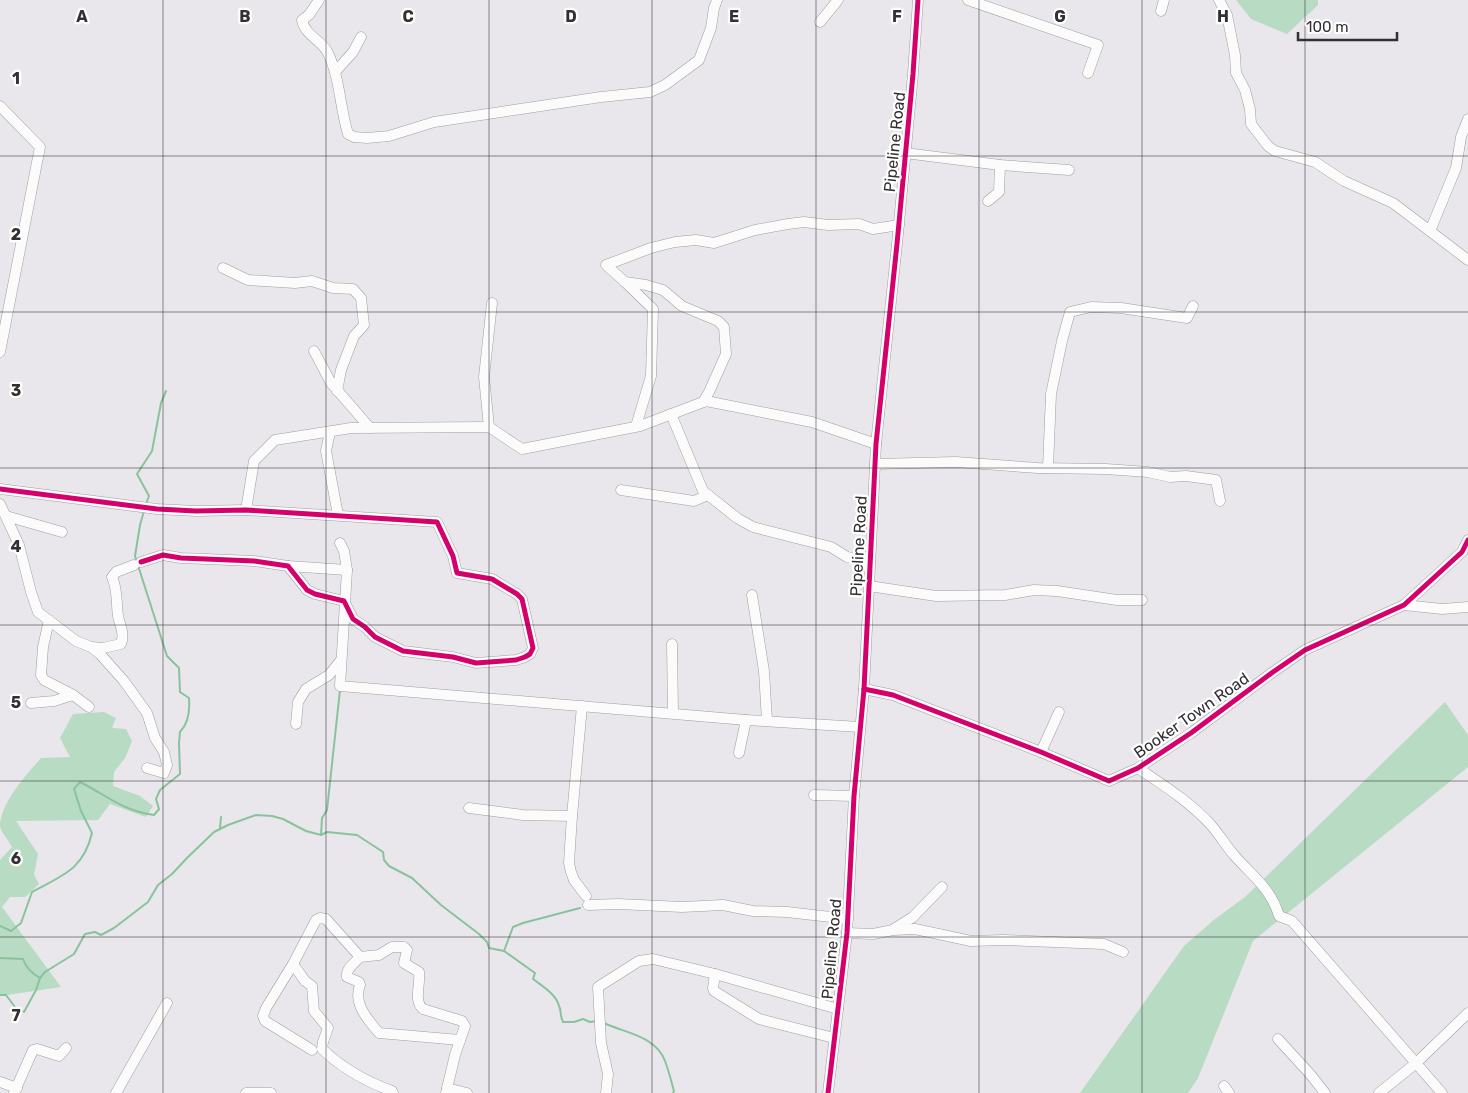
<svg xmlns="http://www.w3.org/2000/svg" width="1468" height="1093" viewBox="0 0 1468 1093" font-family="Rubik,sans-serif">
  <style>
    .green { fill: #b8dbc3 }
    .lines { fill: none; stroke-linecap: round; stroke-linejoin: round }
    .stream { stroke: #89c39d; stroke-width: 2 }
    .minor-casing { stroke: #9f9da1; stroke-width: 11 }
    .minor { stroke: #fcfbfc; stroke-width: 10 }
    .cycleway-casing { stroke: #fff; stroke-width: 8 }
    .cycleway { stroke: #d6006c; stroke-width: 5 }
    .grid { fill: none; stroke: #323033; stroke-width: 1; stroke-opacity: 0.55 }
    .labels { text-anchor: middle; stroke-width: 4.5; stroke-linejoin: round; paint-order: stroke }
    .street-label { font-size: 16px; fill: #323033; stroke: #fff }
    .grid-label { font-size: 16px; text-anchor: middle; font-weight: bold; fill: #323033; stroke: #fff; stroke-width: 4.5; stroke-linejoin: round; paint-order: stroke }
  </style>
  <rect width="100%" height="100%" fill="#e9e7eb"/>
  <g class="green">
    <polygon points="1236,0 1318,0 1318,5 1287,34 1251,19"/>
    <polygon points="1445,702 1468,735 1468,767 1253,941 1198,1078 1188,1093 1080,1093 1184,946 1215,919 1245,897"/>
    <path d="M104 712 116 718 112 728 126 729 132 741 125 758 114 772 113 786 140 796 153 806 146 817 110 804 98 820 16 821 38 854 34 875 39 884 25 897H10L2 907 61 987 0 996V860L12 847C9 841 2 833 0 827 0 803 27 774 41 758L70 757 60 738 73 714Z"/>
  </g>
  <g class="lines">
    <g class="stream">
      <polyline points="146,504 149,496 137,474 152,451 161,403 166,391"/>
      <polyline points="220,829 221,817"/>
      <path d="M321 835 327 832 357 835 383 852 384 860 389 866 412 878 441 905 479 934 487 942 489 948 504 951 535 973 533 979C542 986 556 994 559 1006 562 1012 559 1013 563 1022H574L583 1019 590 1022 597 1021"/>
      <path d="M0 926 11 931 21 923 32 892C63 875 83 870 92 833L81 811 74 789 80 782C106 795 123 811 154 815L159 809 156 799 160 790 180 774 179 743 180 732C189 723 190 711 189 698L180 692 179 668 167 656 135 556 140 525 144 511"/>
      <polyline points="504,951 513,927 523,923 580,908"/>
      <path d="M0 958 23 959C26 968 31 973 40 978"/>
      <polyline points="0,995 6,995 15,1007 24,1012 36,990 40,978 45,972 74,954 85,934 95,932 101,935 114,928 148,902 158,885 172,874 187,858 214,832 228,825 256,815 272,816 283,819 306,831 321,835 322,818 327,810 340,690"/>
      <path d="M604 1023C625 1033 656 1036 665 1061 669 1071 671 1081 674 1091L673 1093"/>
    </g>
    <g class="minor-casing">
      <g id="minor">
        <path d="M319 0 309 15 302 20C305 36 322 40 328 53 340 78 340 108 348 134L354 137 367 138 389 136 434 122 601 97 650 92 665 85 699 60 711 28 714 8 717 0"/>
        <polyline points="968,0 1098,45 1088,73"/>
        <polyline points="1219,0 1227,15 1235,55 1236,73 1245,90 1250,109 1251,124 1268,146 1275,151 1315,162 1344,181 1393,203 1468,260"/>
        <polyline points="1161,11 1164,0"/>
        <polyline points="820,22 838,0"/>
        <polyline points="335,72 353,52 361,37"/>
        <polyline points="0,106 40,147 0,352"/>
        <polyline points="905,153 1000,165 1069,170"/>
        <polyline points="988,201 999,192 1000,165"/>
        <polyline points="1430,231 1456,168 1461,137 1468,119"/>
        <polyline points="223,268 248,280 295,283 312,281 333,288 353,289 361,298 364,325 354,336 341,370 337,391"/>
        <polyline points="625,282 653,309 651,376 636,426"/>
        <polyline points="314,351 331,383 370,428"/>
        <polyline points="703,402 709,392 726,354 724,327 718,321 682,306 663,290 646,285 625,282 606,265 651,248 675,242 696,240 714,243 755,230 788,224 804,222 828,225 859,224 873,229 899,225"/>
        <polyline points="671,414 703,491 737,518 753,527 831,547 847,557 870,562"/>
        <polyline points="489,427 484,377 492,303"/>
        <polyline points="330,432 326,451 338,515"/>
        <polyline points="875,464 956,462 1038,468 1106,469 1148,472 1170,477 1186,476 1216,480 1220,501"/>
        <polyline points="1048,468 1051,394 1062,341 1070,312 1091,307 1121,308 1187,318 1193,306"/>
        <polyline points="0,489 157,509 196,511 246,510 437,522 453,556 457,573 492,579 517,594 522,599 533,648 530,654 525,657 516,660 476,663 453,657 403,651 375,637 365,627 353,619 344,601 315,594 307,590 288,566 254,561 181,558 163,555 141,562"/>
        <polyline points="621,490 694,501 708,495"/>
        <polyline points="0,504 19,545 31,592 38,612 76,641 91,647 100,654 124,681 147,713 155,738 164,752 167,765 164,773 147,768"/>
        <polyline points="246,510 254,461 275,440 351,428 489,427 522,449 640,426 706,401 812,422 876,444"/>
        <polyline points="6,516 62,532"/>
        <polyline points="340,543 344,551 347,570 340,686 746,720 860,727"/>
        <polyline points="288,566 347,570"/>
        <polyline points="869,586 936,596 1005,595 1034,590 1057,591 1117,600 1142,600"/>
        <polyline points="752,595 764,671 767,721"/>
        <polyline points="1404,605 1442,609 1468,607"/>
        <polyline points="49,620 43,647 41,675 44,680 73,695 89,707"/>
        <polyline points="672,644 673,713"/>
        <path d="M92 647 103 648 121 644C125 634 120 626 118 616 116 602 118 590 112 577L116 572 134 565"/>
        <polyline points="864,689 893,695 1041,752 1109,781 1138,768 1191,733 1273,672 1305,650 1404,605 1462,552 1468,540"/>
        <polyline points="31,703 54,701 73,695"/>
        <polyline points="582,706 572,816 569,863 571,872 574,880 586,896"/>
        <polyline points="296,724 298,702 306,689 329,675 341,660"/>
        <polyline points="1041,752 1059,712"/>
        <polyline points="739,753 746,720"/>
        <path d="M1138 768C1163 785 1190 802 1211 825 1219 834 1226 846 1234 855 1252 876 1271 888 1279 916L1292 921 1442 1093"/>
        <polyline points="814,795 854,796"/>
        <polyline points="469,808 523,815 572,816"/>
        <polyline points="588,905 618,904 682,907 723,905 753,911 787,912 848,919"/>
        <polyline points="894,929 913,917 942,887"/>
        <polyline points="847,933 873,934 893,930 915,929 971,941 1003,940 1104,944 1123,952"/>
        <path d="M360 957C355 963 345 969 347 977L359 982 360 985C353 1003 367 1019 379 1033L460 1040"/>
        <path d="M293 964 305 981 312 986 314 1011 328 1028 323 1042 322 1049C341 1067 367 1082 392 1091L393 1093"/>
        <polyline points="715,974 713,988 714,991 759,1019 834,1038"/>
        <polyline points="1278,1039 1310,1074 1325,1093"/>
        <path d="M312 1050 265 1021 263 1016 266 1008 293 964 316 920 320 918 326 919 360 957 379 955 392 947H404L407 950 404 963 419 972C421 983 413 1001 423 1009L462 1021 465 1026 455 1055 446 1093"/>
        <polyline points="0,1082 17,1088"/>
        <polyline points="1224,1086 1229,1093"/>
        <polyline points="447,1088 467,1093"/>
        <polyline points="14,1093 33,1050 37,1049 59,1056 66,1048"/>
        <polyline points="116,1093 167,1003"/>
        <polyline points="246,1093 271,1093"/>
        <polyline points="606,1093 608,1074 601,1043 598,987 639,961 653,959 715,974 838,1009"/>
        <polyline points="828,1093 847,933 854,796 864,689 876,444 897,244 913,74 918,0"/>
        <polyline points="1379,1093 1415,1064 1468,1013"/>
      </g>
    </g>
    <use href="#minor" class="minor"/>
    <g class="cycleway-casing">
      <g id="cycleway">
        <polyline points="0,489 157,509 196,511 246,510 437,522 453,556 457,573 492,579 517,594 522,599 533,648 530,654 525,657 516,660 476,663 453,657 403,651 375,637 365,627 353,619 344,601 315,594 307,590 288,566 254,561 181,558 163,555 141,562"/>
        <polyline points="864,689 893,695 1041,752 1109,781 1138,768 1191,733 1273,672 1305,650 1404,605 1462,552 1468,540"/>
        <polyline points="828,1093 847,933 854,796 864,689 876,444 897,244 913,74 918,0"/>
      </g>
    </g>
    <use href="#cycleway" class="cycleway"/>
  </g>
  <path class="grid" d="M163 0V1093M326 0V1093M489 0V1093M652 0V1093M816 0V1093M979 0V1093M1142 0V1093M1305 0V1093M0 156H1468M0 312H1468M0 468H1468M0 625H1468M0 781H1468M0 937H1468"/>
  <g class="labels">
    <g class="street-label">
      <text transform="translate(894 142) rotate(-84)" y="6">Pipeline Road</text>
      <text transform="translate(858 546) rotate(-87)" y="6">Pipeline Road</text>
      <text transform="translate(1191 715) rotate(-35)" y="6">Booker Town Road</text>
      <text transform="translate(831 949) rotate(-85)" y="6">Pipeline Road</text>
    </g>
  </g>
  <g class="grid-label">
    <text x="82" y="22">A</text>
    <text x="245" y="22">B</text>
    <text x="408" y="22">C</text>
    <text x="571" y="22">D</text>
    <text x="734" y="22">E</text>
    <text x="897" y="22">F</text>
    <text x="1060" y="22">G</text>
    <text x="1223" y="22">H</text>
    <text x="16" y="84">1</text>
    <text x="16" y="240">2</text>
    <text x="16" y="396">3</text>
    <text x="16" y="552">4</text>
    <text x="16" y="708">5</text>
    <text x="16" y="864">6</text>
    <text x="16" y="1021">7</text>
  </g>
  <path d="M1298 32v8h99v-8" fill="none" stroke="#323033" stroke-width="2.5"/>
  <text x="1306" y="32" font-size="15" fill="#323033" stroke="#ffffff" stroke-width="4" paint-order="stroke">100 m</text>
</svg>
